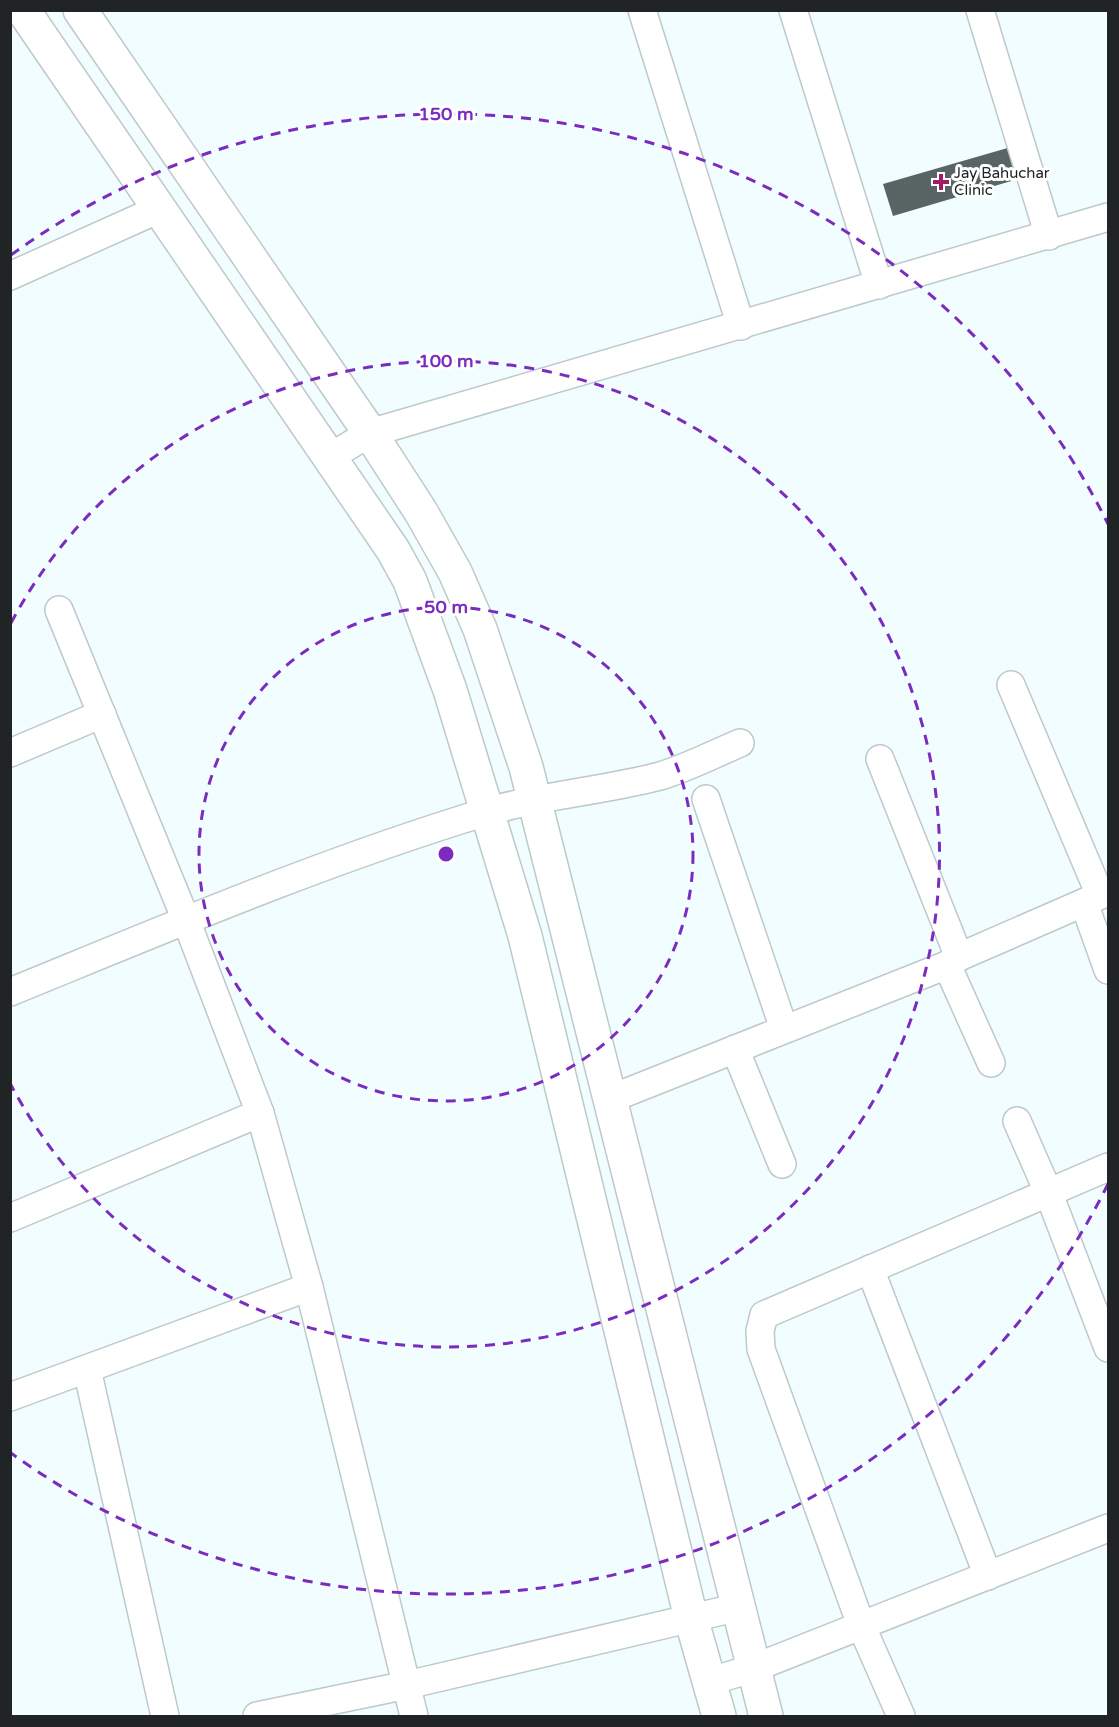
<svg xmlns="http://www.w3.org/2000/svg" width="1119" height="1727" viewBox="0 0 1119 1727" font-family="'Varela Round',sans-serif">
  <style>
    .building { fill: #596465 }
    .lines { fill: none; stroke-linecap: round; stroke-linejoin: round }
    .street-casing { stroke: #bdc9ca; stroke-width: 30 }
    .secondary-casing { stroke: #bdc9ca; stroke-width: 36 }
    .street { stroke: #fff; stroke-width: 27 }
    .secondary { stroke: #fff; stroke-width: 33 }
    .ring { fill: none; stroke: #7b2cbf; stroke-width: 3; stroke-dasharray: 10 8 }
    .poi-dot { fill: #a31a64; stroke: #fff; stroke-width: 2 }
    .labels { text-anchor: middle; stroke-width: 6; stroke-linejoin: round; paint-order: stroke }
    .poi-label { font-size: 15px; fill: #202424; stroke: #fff; text-anchor: start }
    .centre { fill: #7b2cbf; stroke: #fff; stroke-width: 3 }
    .ring-label { font-size: 18px; text-anchor: middle; font-weight: bold; fill: #7b2cbf; stroke: #fff; stroke-width: 6; stroke-linejoin: round; paint-order: stroke }
  </style>
  <rect width="100%" height="100%" fill="#f1fdff"/>
  <polygon class="building" points="1011,147 1021,178 893,216 883,184"/>
  <g class="lines">
    <g class="street-casing">
      <g id="street">
        <polyline points="642,10 741,326"/>
        <polyline points="793,10 879,285"/>
        <polyline points="980,10 1049,236"/>
        <polyline points="10,276 159,209"/>
        <polyline points="330,457 370,433 1108,217"/>
        <polyline points="59,610 186,920 260,1113 309,1287 414,1716"/>
        <polyline points="1011,685 1100,895"/>
        <polyline points="10,753 102,714"/>
        <polyline points="880,759 959,957"/>
        <polyline points="706,799 784,1029"/>
        <polyline points="1084,903 1108,970"/>
        <polyline points="947,965 991,1063"/>
        <path d="M10 992C167 928 324 861 486 812 543 795 603 791 660 776 687 768 714 754 740 743"/>
        <polyline points="735,1049 782,1164"/>
        <polyline points="610,1099 947,965 959,957 1108,892"/>
        <polyline points="1017,1121 1049,1194 1108,1348"/>
        <polyline points="10,1218 260,1113"/>
        <polyline points="870,1269 988,1576"/>
        <polyline points="87,1369 165,1716"/>
        <polyline points="10,1397 309,1287"/>
        <polyline points="708,1682 754,1668 1108,1528"/>
        <polyline points="257,1716 407,1685 739,1607"/>
        <polyline points="901,1716 861,1625 761,1349 760,1331 764,1315 1108,1167"/>
      </g>
    </g>
    <g class="secondary-casing">
      <g id="secondary">
        <polyline points="23,10 393,550 410,581 450,690 525,936 691,1618 719,1716"/>
        <polyline points="80,10 370,433 421,512 455,572 480,629 526,767 766,1716"/>
      </g>
    </g>
    <use href="#street" class="street"/>
    <use href="#secondary" class="secondary"/>
  </g>
  <g class="ring">
    <circle cx="446" cy="854" r="247"/>
    <path d="M11 623A493 493 0 1 1 11 1085"/>
    <path d="M1108 1184A740 740 0 0 1 11 1453M11 255A740 740 0 0 1 1108 524"/>
  </g>
  <path class="poi-dot" d="M938 173h6v6h6v6h-6v6h-6v-6h-6v-6h6z"/>
  <g class="labels">
    <g class="poi-label">
      <text x="954" y="178">Jay Bahuchar<tspan x="954" dy="17">Clinic</tspan></text>
    </g>
  </g>
  <circle cx="446" cy="854" r="9" class="centre"/>
  <g class="ring-label">
    <text x="446" y="120">150 m</text>
    <text x="446" y="367">100 m</text>
    <text x="446" y="613">50 m</text>
  </g>
  <rect width="1119" height="1727" fill="none" stroke="#202424" stroke-width="24"/>
</svg>
